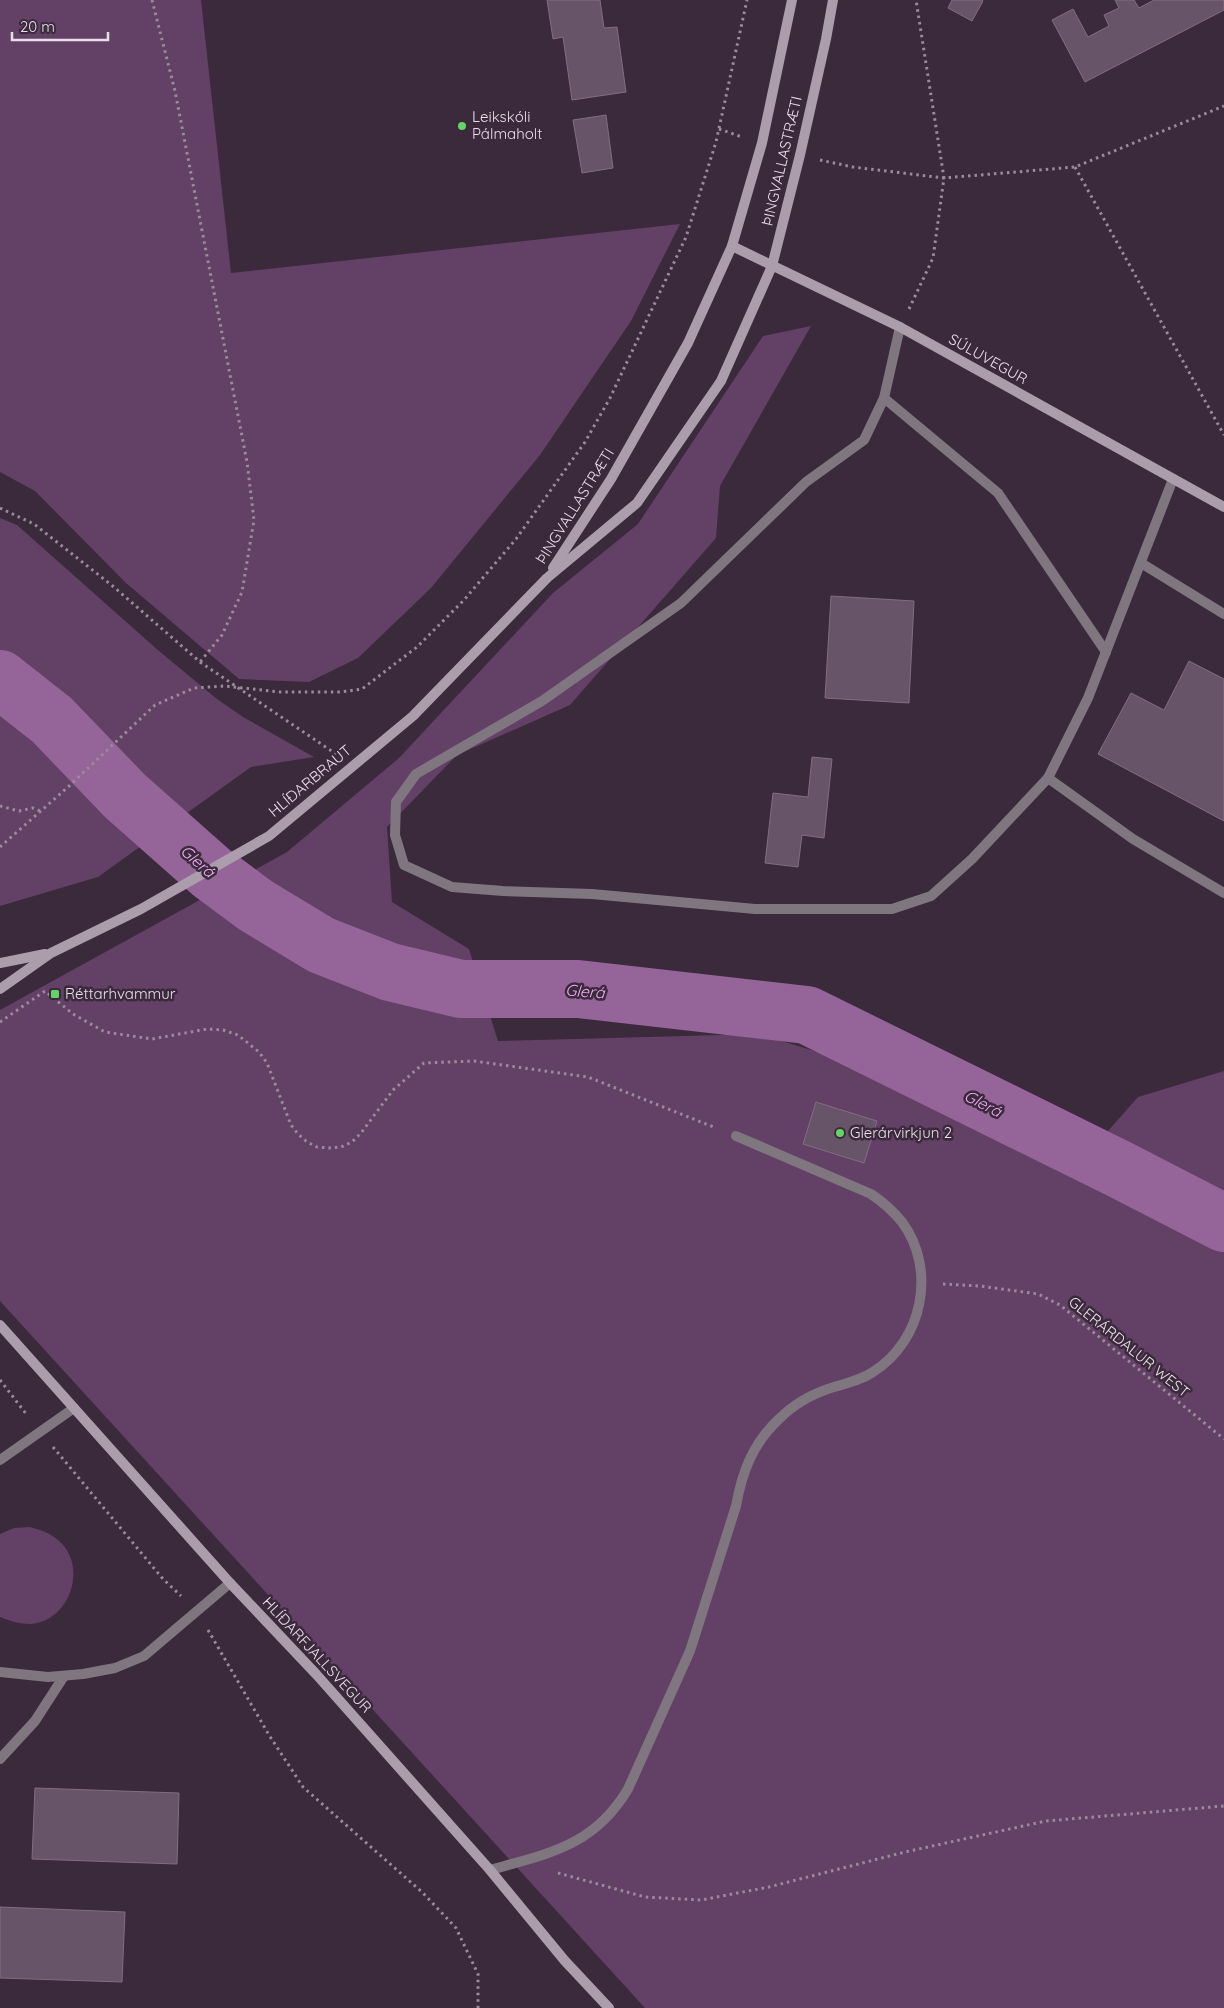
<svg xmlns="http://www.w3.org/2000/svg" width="1224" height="2008" viewBox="0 0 1224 2008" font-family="Quicksand,sans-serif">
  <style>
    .green { fill: #634066 }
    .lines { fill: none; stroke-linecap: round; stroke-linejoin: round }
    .river { stroke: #956499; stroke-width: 58 }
    .building { fill: #685469; stroke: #826d83 }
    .path { stroke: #9a8b9b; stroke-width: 3; stroke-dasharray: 2.5 4; stroke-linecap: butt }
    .lane { stroke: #7f7680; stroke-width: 10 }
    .street { stroke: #7f7680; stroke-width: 10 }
    .secondary { stroke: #ac9dad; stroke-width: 10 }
    .poi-dot { fill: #65d467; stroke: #3b293c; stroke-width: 2 }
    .labels { text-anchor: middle; stroke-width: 5; stroke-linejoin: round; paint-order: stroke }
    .poi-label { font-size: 15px; fill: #eadeeb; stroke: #3b293c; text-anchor: start }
    .street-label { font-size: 15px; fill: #eadeeb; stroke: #3b293c }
    .water-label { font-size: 16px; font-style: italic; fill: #f1abf7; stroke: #3b293c }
  </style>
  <rect width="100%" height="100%" fill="#3b293c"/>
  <g class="green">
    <polygon points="0,0 201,0 231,273 680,224 631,321 540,455 431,588 358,658 309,682 239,679 126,583 35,491 0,472"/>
    <polygon points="811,326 720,486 716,538 570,705 457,755 387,827 392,902 469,949 498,1041 759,1034 900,1077 1077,1166 1138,1097 1224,1071 1224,2008 645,2008 0,1301 0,1010 287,852 399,758 553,593 638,524 763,336"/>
    <polygon points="0,518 17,525 159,651 217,699 243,717 314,757 251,767 98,877 0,906"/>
    <path d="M30 1527C41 1530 50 1533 58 1540 89 1566 70 1622 30 1624 19 1624 10 1621 0 1617V1534L14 1528Z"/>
  </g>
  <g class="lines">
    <polyline class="river" points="0,679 52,720 125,796 212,873 255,905 321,945 390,972 461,989 578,989 807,1015 1119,1169 1224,1223"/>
  </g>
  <g class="building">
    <polygon points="547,0 600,0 604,28 617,27 626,92 572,100 563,37 553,39"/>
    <polygon points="952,0 982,0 983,1 972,21 948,8"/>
    <polygon points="1115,0 1134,0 1139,8 1154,0 1224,0 1224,10 1085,82 1052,20 1073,9 1088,37 1109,26 1104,15 1119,8"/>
    <polygon points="606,115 613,168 582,173 573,120"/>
    <polygon points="831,596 914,601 909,703 825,698"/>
    <polygon points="1189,661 1224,679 1224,821 1098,754 1131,693 1164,710"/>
    <polygon points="812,757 832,759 824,838 802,835 798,867 765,863 773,793 808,797"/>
    <polygon points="816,1102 877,1121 864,1163 803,1144"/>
    <polygon points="35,1788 179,1793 177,1864 32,1859"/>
    <polygon points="0,1907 125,1912 122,1982 0,1978"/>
  </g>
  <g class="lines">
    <g class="path">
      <polyline points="152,0 175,91 206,251 247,462 254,520 242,592 222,635 200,662"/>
      <polyline points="719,129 742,137"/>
      <polyline points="820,160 853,167 944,178 1075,167 1224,106"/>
      <polyline points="1075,167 1224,435"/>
      <polyline points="909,309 933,258 944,178 916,0"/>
      <polyline points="0,508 34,524 114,587 200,662 336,754"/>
      <polyline points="0,806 19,811 33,808 40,811"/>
      <polyline points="0,847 68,787 155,705 194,688 225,686 280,692 341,692 362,689 417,647 464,600 516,539 585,442 610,398 686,237 716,142 747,0"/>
      <polyline points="0,1022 45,991 73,1014 105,1032 152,1039 207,1029 223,1030 238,1035 259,1052 267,1063 291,1125 298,1134 307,1142 317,1147 329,1148 341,1147 352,1142 361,1133 393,1090 424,1063 474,1061 588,1077 716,1128"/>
      <polyline points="943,1284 980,1286 1038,1294 1060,1305 1224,1439"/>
      <polyline points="0,1380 27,1415"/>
      <polyline points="53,1447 163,1579 181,1596"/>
      <polyline points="208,1630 269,1735 303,1787 423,1893 456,1928 478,1974 478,2008"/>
      <polyline points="558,1873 645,1897 701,1900 769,1887 905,1852 1046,1821 1224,1806"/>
    </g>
    <g class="lane">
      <polyline points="900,327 884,398 864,440 806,482 681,603 542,701 416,774 396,802 395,835 404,865 452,887 503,891 592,894 755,909 892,909 931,896 972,859 1048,778 1088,698 1173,479"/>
      <polyline points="884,398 998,493 1106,652"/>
      <polyline points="1141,563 1224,614"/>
      <polyline points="1048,778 1133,839 1224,893"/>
      <polyline points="0,1460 74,1408"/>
      <polyline points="0,1759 35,1721 64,1676"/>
    </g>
    <g class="street">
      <polyline points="0,1672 48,1677 83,1674 115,1668 144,1656 230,1583"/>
      <path d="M490 1870C550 1853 594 1846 628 1789L690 1651 736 1506C742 1472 753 1443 779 1419 794 1404 814 1393 834 1387 848 1383 861 1380 873 1372 923 1341 937 1269 902 1222 893 1211 883 1202 871 1194L736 1136"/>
    </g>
    <g class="secondary">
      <polyline points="732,246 900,327 1224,507"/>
      <polyline points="553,568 611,479 688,343 732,246 762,143 792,0"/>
      <polyline points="0,963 45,954"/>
      <polyline points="0,989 51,953 141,909 269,836 413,716 547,578 637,503 721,381 772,266 800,155 826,39 833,0"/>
      <polyline points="0,1325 230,1583 316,1674 490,1870 565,1961 609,2008"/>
    </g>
  </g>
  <g class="poi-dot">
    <circle cx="462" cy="126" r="5"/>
    <rect x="50" y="989" width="10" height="10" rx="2.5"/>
    <circle cx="840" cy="1133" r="5"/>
  </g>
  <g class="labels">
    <g class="poi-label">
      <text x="472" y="122">Leikskóli<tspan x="472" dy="17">Pálmaholt</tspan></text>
      <text x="65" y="999">Réttarhvammur</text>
      <text x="850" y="1138">Glerárvirkjun 2</text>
    </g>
    <g class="street-label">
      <text transform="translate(782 161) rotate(-77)" y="5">ÞINGVALLASTRÆTI</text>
      <text transform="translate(988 359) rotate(29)" y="5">SÚLUVEGUR</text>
      <text transform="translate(575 506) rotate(-58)" y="5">ÞINGVALLASTRÆTI</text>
      <text transform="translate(310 781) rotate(-40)" y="5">HLÍÐARBRAUT</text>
      <text transform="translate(1129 1347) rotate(39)" y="5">GLERÁRDALUR WEST</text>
      <text transform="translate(317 1655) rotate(47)" y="5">HLÍÐARFJALLSVEGUR</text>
    </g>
    <g class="water-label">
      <text transform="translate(198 861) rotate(41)" y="6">Glerá</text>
      <text transform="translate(585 991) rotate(4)" y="6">Glerá</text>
      <text transform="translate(983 1103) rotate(27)" y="6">Glerá</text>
    </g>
  </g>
  <path d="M12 32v8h96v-8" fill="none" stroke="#eadeeb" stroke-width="2.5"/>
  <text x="20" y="32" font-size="15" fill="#eadeeb" stroke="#3b293c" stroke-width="4" paint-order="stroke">20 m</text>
</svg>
